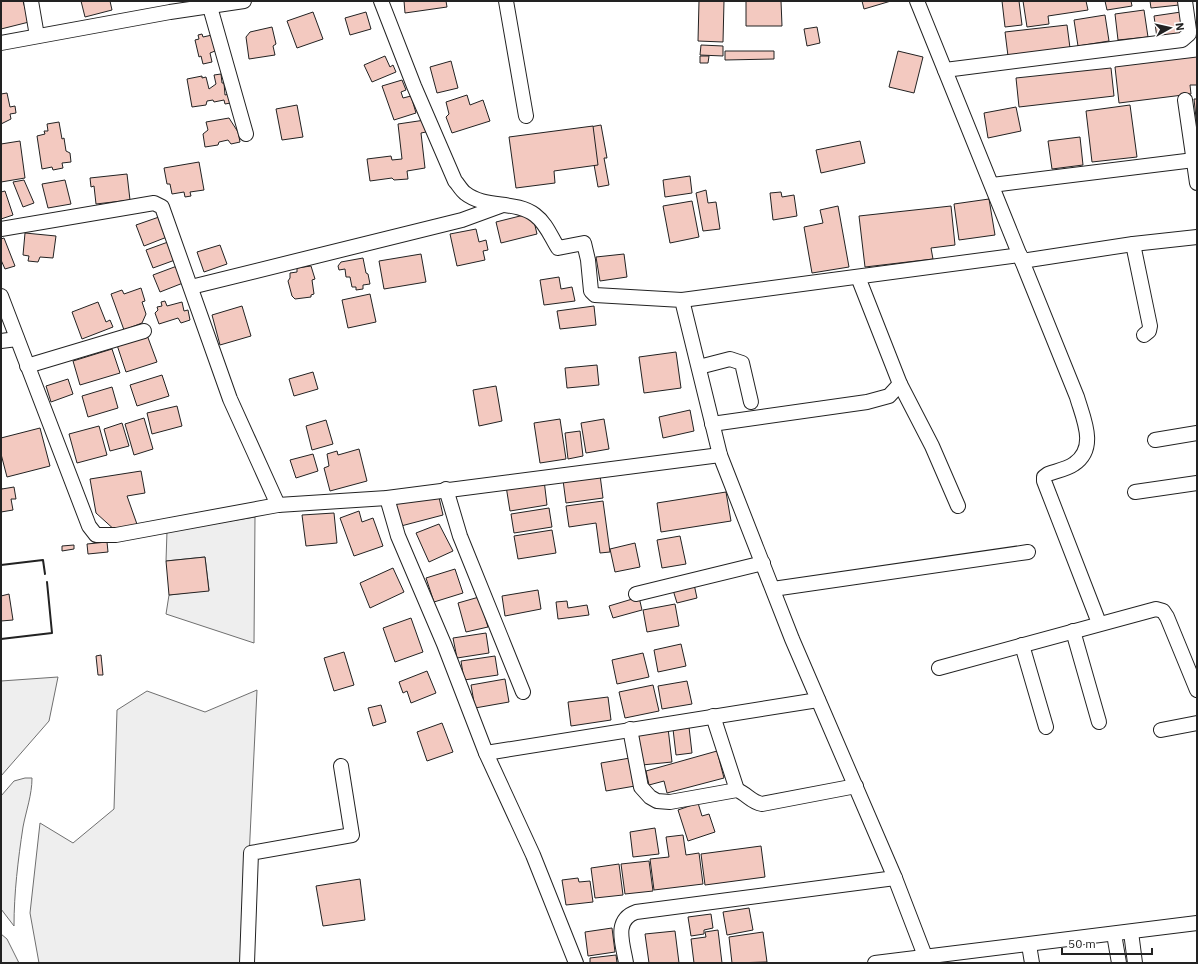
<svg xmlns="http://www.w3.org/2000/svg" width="1198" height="964" viewBox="0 0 1198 964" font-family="'IBM Plex Sans',sans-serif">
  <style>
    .green { fill: #eee; stroke: #6f6f6f }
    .building { fill: #f3c9c0; stroke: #222 }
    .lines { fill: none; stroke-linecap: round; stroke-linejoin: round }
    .minor-casing { stroke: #222; stroke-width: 16 }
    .minor { stroke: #fff; stroke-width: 14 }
    .wall { stroke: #222; stroke-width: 2 }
  </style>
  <rect width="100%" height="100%" fill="#fff"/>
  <g class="green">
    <polygon points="255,517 254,643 166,614 169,595 209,590 205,557 166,561 167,531"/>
    <polygon points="58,677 49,721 1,776 1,681"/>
    <polygon points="257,690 244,963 39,963 30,913 40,823 73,843 114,809 117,710 147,691 205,712"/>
    <path d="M25 778H32C32 795 26 811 23 827 18 860 14 893 14 926L1 909V796L14 781Z"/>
    <polygon points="1,934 7,939 19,963 1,963"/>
  </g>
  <g class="building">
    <polygon points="1,1 23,1 29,22 1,29"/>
    <polygon points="81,1 110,1 112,10 85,17"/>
    <polygon points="404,1 446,1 447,7 405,13"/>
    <polygon points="699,1 724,1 723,42 698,41"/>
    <polygon points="746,1 781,1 782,26 746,26"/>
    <polygon points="862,1 891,1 864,9"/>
    <polygon points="1002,1 1019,1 1022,25 1005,27"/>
    <polygon points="1023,1 1086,1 1088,10 1048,16 1049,24 1027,27"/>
    <polygon points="1105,1 1131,1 1132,6 1107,10"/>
    <polygon points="1150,1 1178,1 1179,5 1151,8"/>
    <polygon points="1144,10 1148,37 1118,40 1115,14"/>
    <polygon points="313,12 323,39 297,48 287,21"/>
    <polygon points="366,12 371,29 350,35 345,18"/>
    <polygon points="1181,12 1184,34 1157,38 1154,16"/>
    <polygon points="1105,15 1109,41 1078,46 1074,20"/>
    <polygon points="1067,25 1070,48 1008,56 1005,32"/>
    <polygon points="272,27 276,44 273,46 275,55 249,59 246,37 250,32"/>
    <polygon points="817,27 820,43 807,46 804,29"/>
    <polygon points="202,34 203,37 212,35 215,51 210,53 212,62 203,64 201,56 199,57 195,40 199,39 198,35"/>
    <polygon points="701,45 723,46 723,56 700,55"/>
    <polygon points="725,51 774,51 774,59 725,60"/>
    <polygon points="898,51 923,57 914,93 889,87"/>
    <polygon points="385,56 390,67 393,65 396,72 372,82 364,65"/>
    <polygon points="700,56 709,56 708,63 700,63"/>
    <polygon points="1197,57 1197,85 1190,85 1191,94 1119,103 1115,67"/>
    <polygon points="451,61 458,88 437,93 430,67"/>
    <polygon points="1111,68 1114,96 1019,107 1016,78"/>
    <polygon points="221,74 222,83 224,83 225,95 229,94 236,102 225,104 224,100 214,102 213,100 207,101 206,105 192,107 187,79 202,76 202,78 206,77 209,89 216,84 214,75"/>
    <polygon points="402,80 406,90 401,92 403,98 411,96 416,113 394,120 382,86"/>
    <polygon points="7,93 10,107 15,106 16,113 10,114 11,119 1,124 1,94"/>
    <polygon points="467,95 470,105 483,100 490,121 452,133 446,117 449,114 446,102"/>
    <polygon points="1194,99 1197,99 1197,127"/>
    <polygon points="297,105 303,137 282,140 276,109"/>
    <polygon points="1130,105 1137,157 1092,162 1086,111"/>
    <polygon points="1016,107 1021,131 988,138 984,113"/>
    <polygon points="229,118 238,132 240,142 231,144 228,140 219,142 218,145 205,147 203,134 208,130 206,122"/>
    <polygon points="425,120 426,132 421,133 425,168 407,171 408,179 394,180 392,178 370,181 367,159 391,156 392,160 402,159 398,124"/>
    <polygon points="59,122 62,139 64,138 66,151 70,153 71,162 62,163 63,168 53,170 52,167 42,169 37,136 45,134 44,131 48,131 47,124"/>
    <polygon points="601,125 607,158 604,158 609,185 598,187 593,159 596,158 590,127"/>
    <polygon points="593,126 598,165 554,171 555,183 516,188 509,137"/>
    <polygon points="1080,137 1083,165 1052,169 1048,141"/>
    <polygon points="20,141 25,178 1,182 1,144"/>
    <polygon points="860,141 865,163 821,173 816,150"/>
    <polygon points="199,162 204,190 190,192 191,196 185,197 184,192 172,194 170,184 167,184 164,168"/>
    <polygon points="127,174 130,200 96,204 94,186 91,187 90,178"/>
    <polygon points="690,176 692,193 665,197 663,180"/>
    <polygon points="24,180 34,203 23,207 13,182"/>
    <polygon points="65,180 71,204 48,208 42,184"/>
    <polygon points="706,190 708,203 716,202 720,229 703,231 696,193"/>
    <polygon points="5,191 13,215 1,219 1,192"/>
    <polygon points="781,192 782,197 794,195 797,216 773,220 770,193"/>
    <polygon points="989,199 995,235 959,240 954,204"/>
    <polygon points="692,201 699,237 670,243 663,206"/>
    <polygon points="838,206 849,267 812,273 804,227 823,223 820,210"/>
    <polygon points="951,206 955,245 931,248 933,259 865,267 859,216"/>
    <polygon points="532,213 537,234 501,243 496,222"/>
    <polygon points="159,217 167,237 144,246 136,225"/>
    <polygon points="476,229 479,242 486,240 488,250 483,251 485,260 457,266 450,234"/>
    <polygon points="25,233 56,236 53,258 40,257 38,262 28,261 29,256 23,255"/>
    <polygon points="4,238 15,266 5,269 1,260 1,239"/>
    <polygon points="168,242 175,260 153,268 146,250"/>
    <polygon points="220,245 227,264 204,272 197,252"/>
    <polygon points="421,254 426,282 384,289 379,261"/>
    <polygon points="624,254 627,277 600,281 596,257"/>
    <polygon points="363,258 366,273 368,274 370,284 363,285 363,289 356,290 356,287 352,287 350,277 346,277 345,269 339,270 338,266 341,262"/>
    <polygon points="177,266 183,283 160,292 153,275"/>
    <polygon points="311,266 315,279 312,280 314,294 311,295 311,297 295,299 292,296 288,281 290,278 290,273 297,272 297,268"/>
    <polygon points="559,277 561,289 572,287 575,301 544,305 540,280"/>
    <polygon points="141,288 145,301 142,302 146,314 142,323 124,330 111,294 122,290 124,294"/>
    <polygon points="370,294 376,322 348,328 342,300"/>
    <polygon points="165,301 167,306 182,302 184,311 188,310 190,320 181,323 178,318 159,324 155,313 158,310 157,307 162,306 161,302"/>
    <polygon points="98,302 106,322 110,320 113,327 82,339 72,312"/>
    <polygon points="242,306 251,336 220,345 212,315"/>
    <polygon points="594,306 596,325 560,329 557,311"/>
    <polygon points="147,335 157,362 126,372 117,345"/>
    <polygon points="112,349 120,373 80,385 73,361"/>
    <polygon points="676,352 681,388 644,393 639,357"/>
    <polygon points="597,365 599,385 567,388 565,368"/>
    <polygon points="313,372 318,389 294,396 289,379"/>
    <polygon points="162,375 169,396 137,406 130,385"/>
    <polygon points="68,379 73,394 51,402 46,386"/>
    <polygon points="496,386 502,421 479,426 473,390"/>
    <polygon points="112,387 118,408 88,417 82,396"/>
    <polygon points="177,406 182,426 152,434 147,413"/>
    <polygon points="690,410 694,431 663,438 659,417"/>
    <polygon points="144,418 153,449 134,455 125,424"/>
    <polygon points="560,419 566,459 540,463 534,423"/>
    <polygon points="604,419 609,449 586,453 581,423"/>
    <polygon points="326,420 333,444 312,450 306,426"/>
    <polygon points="122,423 129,446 110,451 104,429"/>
    <polygon points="99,426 107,455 77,463 69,434"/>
    <polygon points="40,428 50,466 7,477 1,454 1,438"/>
    <polygon points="580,431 583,456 568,459 565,433"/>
    <polygon points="359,449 367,481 330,491 324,468 329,466 327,454 337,451 338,455"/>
    <polygon points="313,454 318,471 296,478 290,460"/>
    <polygon points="141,471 145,493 127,496 138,527 117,532 96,513 90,479"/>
    <polygon points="600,475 603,498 566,503 563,480"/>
    <polygon points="544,480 547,505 510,511 506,486"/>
    <polygon points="1,486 2,489 14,487 16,499 11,499 13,510 1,512"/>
    <polygon points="726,492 731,521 661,532 657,503"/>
    <polygon points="438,493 443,515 401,526 395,504"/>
    <polygon points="603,501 610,552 600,553 596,523 569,527 566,506"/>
    <polygon points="549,508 552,527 514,533 511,514"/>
    <polygon points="359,511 362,522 373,518 383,546 354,556 340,518"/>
    <polygon points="334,513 337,543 306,546 302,515"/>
    <polygon points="439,524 453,551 429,562 416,533"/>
    <polygon points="552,530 556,553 518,559 514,536"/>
    <polygon points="680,536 686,564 662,568 657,540"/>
    <polygon points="107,542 108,552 88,554 87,544"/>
    <polygon points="635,543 640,567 615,572 610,549"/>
    <polygon points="74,545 74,549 62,551 62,546"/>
    <polygon points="205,557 209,591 169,595 166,561"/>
    <polygon points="393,568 404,592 370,608 360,583"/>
    <polygon points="455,569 463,593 434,602 426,578"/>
    <polygon points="694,584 697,598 677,603 673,590"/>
    <polygon points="538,590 541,609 505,616 502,596"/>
    <polygon points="9,594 13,620 1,621 1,596"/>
    <polygon points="479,597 488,627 466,632 458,603"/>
    <polygon points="639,597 642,610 613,618 609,606"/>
    <polygon points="567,601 568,608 587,605 589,615 558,619 556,602"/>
    <polygon points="675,604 679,626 647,632 643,610"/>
    <polygon points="411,618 423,652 395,662 383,628"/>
    <polygon points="486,633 489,653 457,658 453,638"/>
    <polygon points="681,644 686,666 658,672 654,650"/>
    <polygon points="344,652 354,685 334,691 324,658"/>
    <polygon points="643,653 649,677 617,684 612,660"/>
    <polygon points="101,655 103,675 98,675 96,656"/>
    <polygon points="495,656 498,675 464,680 461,661"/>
    <polygon points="427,671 436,693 411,703 407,691 403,693 399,682"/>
    <polygon points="505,679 509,702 475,708 471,685"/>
    <polygon points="687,681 692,704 662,709 658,686"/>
    <polygon points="653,685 659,711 625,718 619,692"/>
    <polygon points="608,697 611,720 571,726 568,702"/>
    <polygon points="381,705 386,722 373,726 368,708"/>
    <polygon points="442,723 453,752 427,761 417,732"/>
    <polygon points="689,727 692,753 676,755 673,729"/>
    <polygon points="668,728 672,762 642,765 638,732"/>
    <polygon points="717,751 724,778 667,793 664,781 649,785 646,771"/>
    <polygon points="630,758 635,786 606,791 601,763"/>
    <polygon points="698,803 702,816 709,814 715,832 688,841 678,810"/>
    <polygon points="655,828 659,854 633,857 630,832"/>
    <polygon points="683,835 686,855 699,853 703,884 654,890 650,859 669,857 666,837"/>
    <polygon points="761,846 765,877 705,885 701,854"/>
    <polygon points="649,861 653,891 625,894 621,864"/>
    <polygon points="619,864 623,895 595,898 591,868"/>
    <polygon points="578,878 579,882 590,881 593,902 566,905 562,880"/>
    <polygon points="360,879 365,920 323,926 316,886"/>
    <polygon points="749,908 753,930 727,935 723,912"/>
    <polygon points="711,914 713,928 704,930 704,934 691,936 688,917"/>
    <polygon points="612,928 615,952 588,956 585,932"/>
    <polygon points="718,930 722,963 694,963 691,939 706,937 705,932"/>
    <polygon points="675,931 679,963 649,963 645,934"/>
    <polygon points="763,932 767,962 732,963 729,937"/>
    <polygon points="616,955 617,963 590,963 590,958"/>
  </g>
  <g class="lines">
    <g class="minor-casing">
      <g id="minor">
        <polyline points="31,1 37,36"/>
        <path d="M381 1 414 86 455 181C458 184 461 190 465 193 485 209 515 200 535 215 546 223 551 237 558 248L584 243 588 260 591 291 595 295 682 300 720 455 792 639 895 878 925 956"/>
        <polyline points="506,1 526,116"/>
        <path d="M917 1 1077 397C1083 418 1098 448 1074 464 1067 469 1056 471 1048 474L1044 477V481L1099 623"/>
        <polyline points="210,7 246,134"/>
        <polyline points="1,43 170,12 244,1"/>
        <polyline points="945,70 1182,40 1189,34 1189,30 1185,1"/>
        <polyline points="1185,100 1197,183"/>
        <polyline points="992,185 1194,160"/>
        <polyline points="1,229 154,203 162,207 230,399 278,505"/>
        <polyline points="1133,244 1150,326 1149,331 1144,335"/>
        <polyline points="1022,261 1133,244 1197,237"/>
        <polyline points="191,287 462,220 503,205"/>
        <polyline points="1,296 89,526 96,535 116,535 278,505 387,498 720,455"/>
        <polyline points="682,300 1020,255"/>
        <polyline points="1,341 17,339"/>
        <polyline points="27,366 144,331"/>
        <polyline points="699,367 730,359 742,363 751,402"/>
        <polyline points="900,384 932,446 958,506"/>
        <polyline points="712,424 867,402 889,396 900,384 858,277"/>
        <polyline points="1155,440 1197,433"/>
        <polyline points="446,489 460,536 523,692"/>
        <polyline points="1135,492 1197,483"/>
        <polyline points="387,498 398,536 444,644 486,753 533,855 576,963"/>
        <polyline points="773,589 1028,552"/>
        <polyline points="636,594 763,563"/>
        <polyline points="1073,631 1099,722"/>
        <polyline points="1022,645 1046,727"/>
        <polyline points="939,668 1156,609 1163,611 1167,617 1197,690"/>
        <polyline points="713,716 737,790"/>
        <path d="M630 729 641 787 650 797 657 801 670 802 737 790C747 794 751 802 762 804L856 786"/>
        <polyline points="1161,730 1197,723"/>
        <polyline points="486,753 818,700"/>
        <polyline points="1131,932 1135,963"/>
        <polyline points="1114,934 1119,963"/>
        <polyline points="1029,945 1032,963"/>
        <polyline points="247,963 251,853 352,835 341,766"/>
        <path d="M626 963C623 944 613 920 636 912L895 878"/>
        <polyline points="875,963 1197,923"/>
      </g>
    </g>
    <use href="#minor" class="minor"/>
    <g class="wall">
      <polyline points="1,565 43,560 45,574"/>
      <polyline points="1,639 52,633 47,582"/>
    </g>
  </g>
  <rect width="1198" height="964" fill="none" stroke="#222222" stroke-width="4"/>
  <g transform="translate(1170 28) rotate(82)" stroke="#ffffff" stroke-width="3" paint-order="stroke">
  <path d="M0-3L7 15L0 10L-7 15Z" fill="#222222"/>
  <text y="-6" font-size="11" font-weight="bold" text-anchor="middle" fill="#222222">N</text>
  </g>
  <path d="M1062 948v6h90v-6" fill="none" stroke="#222222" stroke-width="2"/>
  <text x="1068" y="948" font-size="12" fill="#222222" stroke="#ffffff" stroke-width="3" paint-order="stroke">50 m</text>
</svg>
